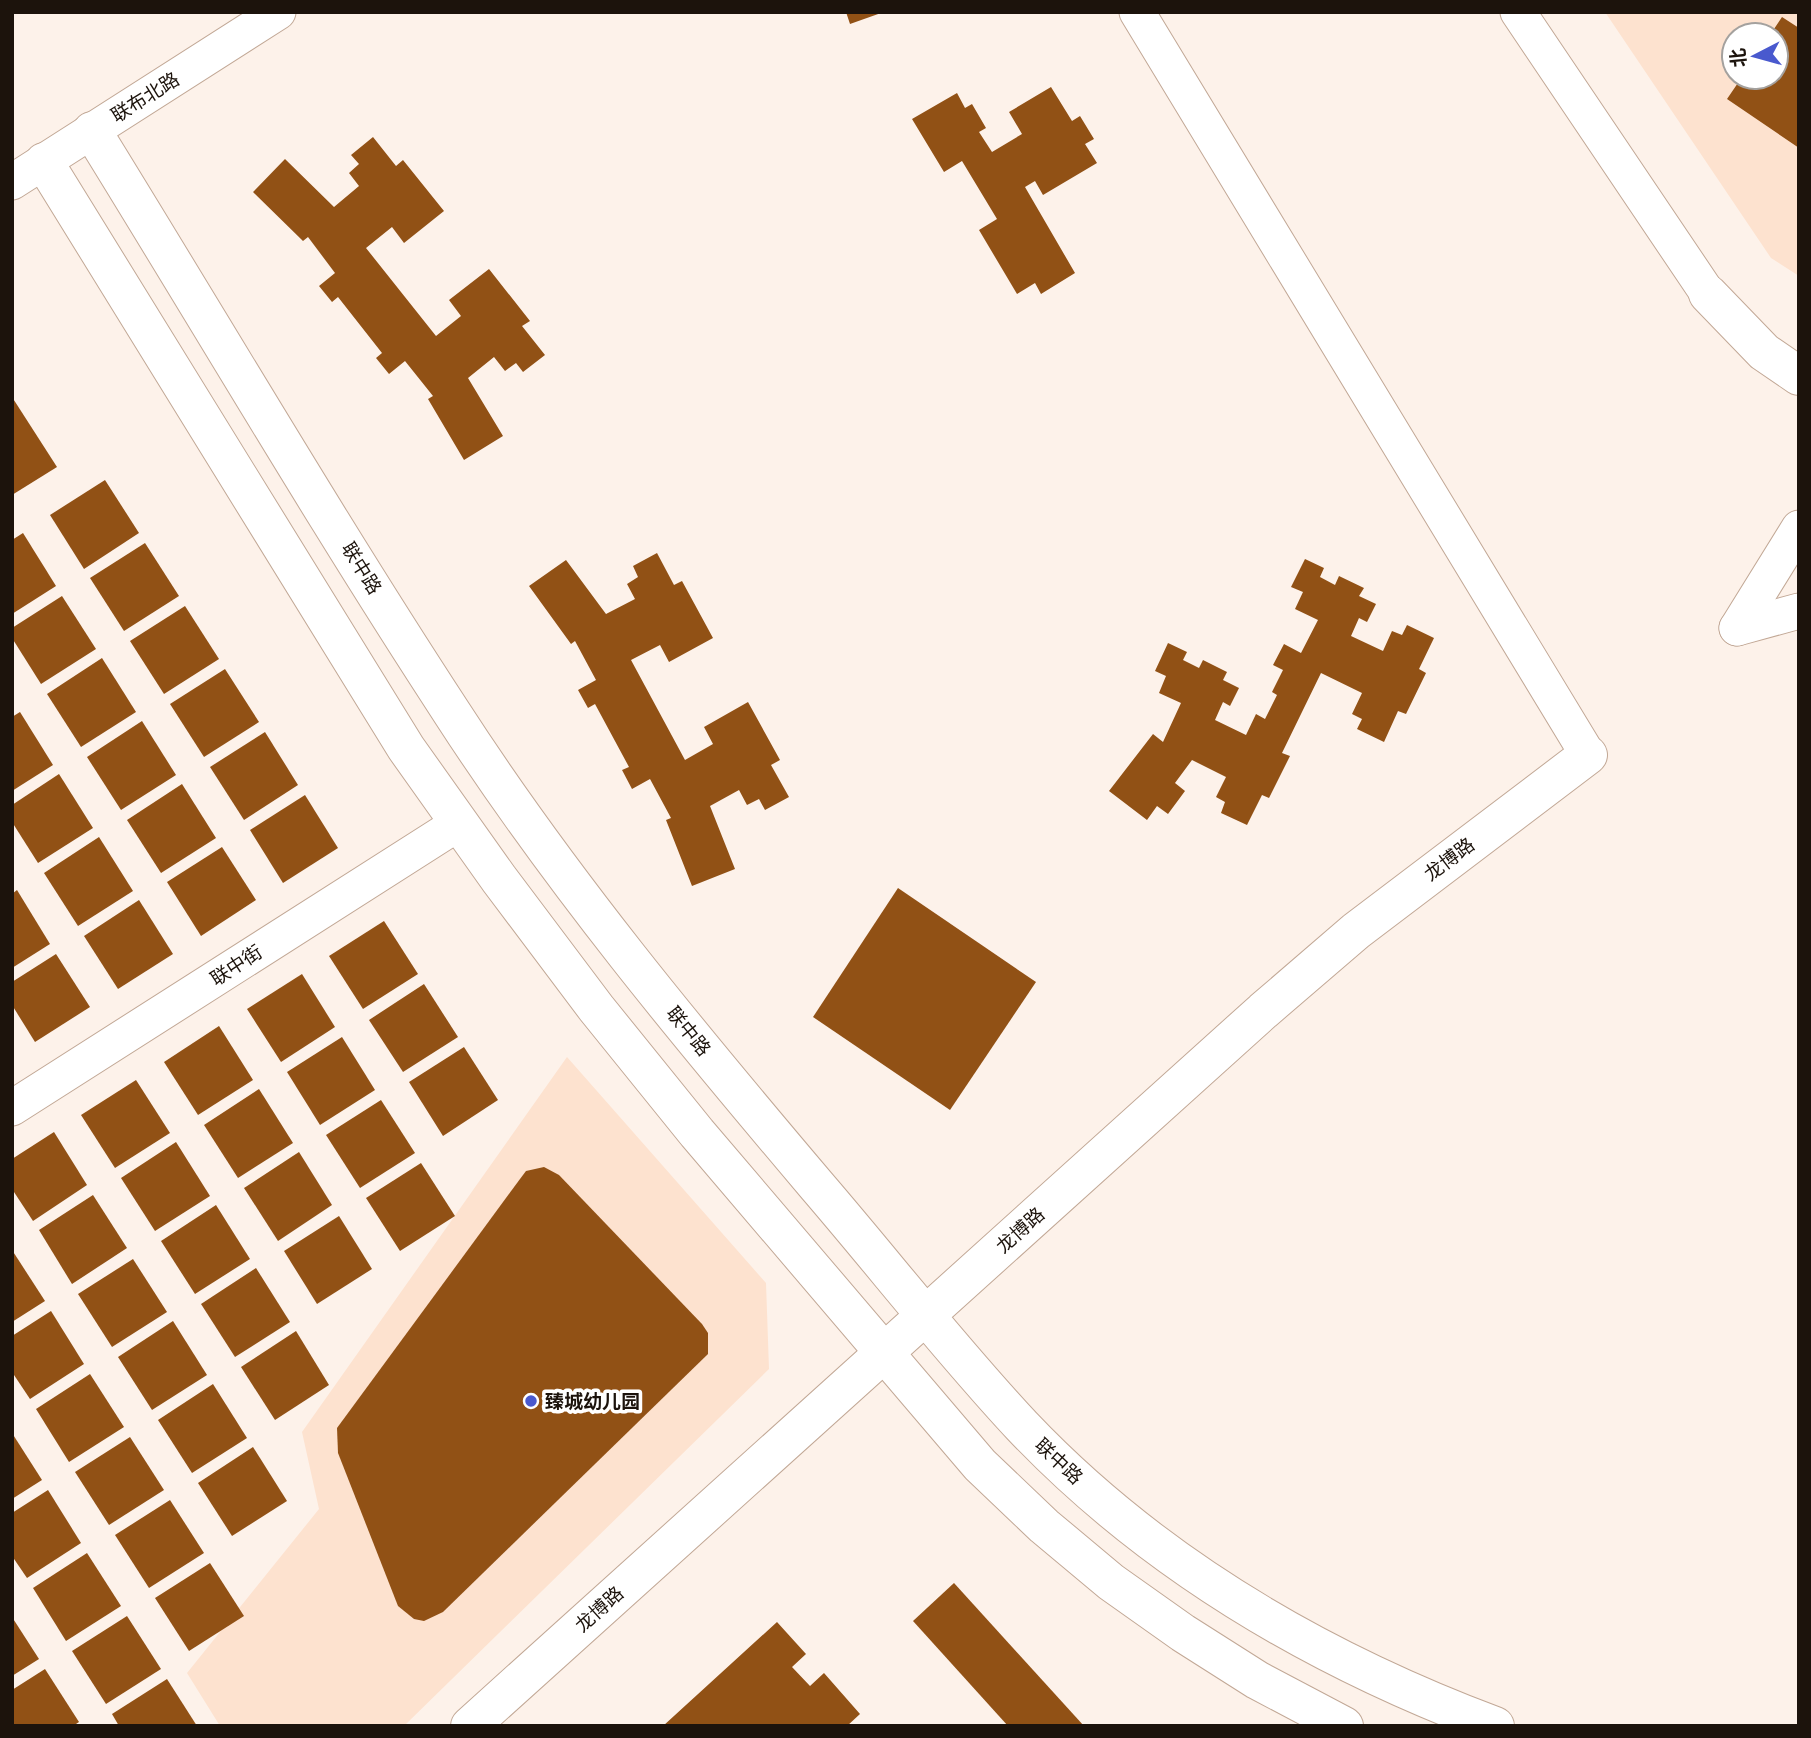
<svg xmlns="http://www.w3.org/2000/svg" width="1811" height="1738" viewBox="0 0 1811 1738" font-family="Raleway,'Noto Sans SC',sans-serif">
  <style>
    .built { fill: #fde2cf; fill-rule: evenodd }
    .building { fill: #915115 }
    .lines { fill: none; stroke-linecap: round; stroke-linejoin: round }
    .street-casing { stroke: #c2a896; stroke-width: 37 }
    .secondary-casing { stroke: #c2a896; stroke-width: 40 }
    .street { stroke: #fff; stroke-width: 35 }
    .secondary { stroke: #fff; stroke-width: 38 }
    .poi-dot { fill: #4959ce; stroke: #fff; stroke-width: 2.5 }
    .labels { text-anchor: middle; stroke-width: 7; stroke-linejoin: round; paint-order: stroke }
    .street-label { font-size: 19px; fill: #1c130c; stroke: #fff }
    .poi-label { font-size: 19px; font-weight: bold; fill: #1c130c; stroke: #fff; text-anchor: start }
  </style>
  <rect width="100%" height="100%" fill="#fdf2ea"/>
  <g class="built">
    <path d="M1605 12H1799V276L1771 258ZM1734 35H1776V77H1734Z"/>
    <polygon points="567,1057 766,1283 769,1369 404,1726 220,1726 187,1673 319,1509 302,1432"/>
  </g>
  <g class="building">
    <polygon points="846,12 881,12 881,13 850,24"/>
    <polygon points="1782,17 1799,28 1799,148 1727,99 1742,77 1776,77 1776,35 1770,35"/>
    <polygon points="1051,87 1072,121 1080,116 1094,139 1085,144 1097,163 1043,195 1035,181 1025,187 1075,273 1041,294 1035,283 1017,294 979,230 997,219 962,161 944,172 912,119 957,93 965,108 972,104 986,128 979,132 992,152 1022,134 1009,112"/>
    <polygon points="373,137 396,166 403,160 444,211 404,243 392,227 366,248 436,336 461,316 449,300 489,269 530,321 522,326 545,355 523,372 516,363 505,371 494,357 468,378 503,436 464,460 428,399 433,396 405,361 389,374 376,358 382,353 338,297 332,302 319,286 335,273 308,237 303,241 253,192 285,159 334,207 359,186 349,173 359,164 351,155"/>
    <polygon points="12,397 57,467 12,495"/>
    <polygon points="105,480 139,533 84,569 50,515"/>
    <polygon points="23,533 56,586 12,614 12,540"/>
    <polygon points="145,543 179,596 124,631 90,578"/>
    <polygon points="657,553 674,585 682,581 713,638 669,662 660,645 631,660 685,760 713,744 704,727 748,702 780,760 771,765 789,797 765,810 759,799 747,805 739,790 710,806 735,869 692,886 666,820 671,818 650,779 632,789 622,770 629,767 595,704 588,708 578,690 596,680 575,641 571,644 529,586 566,560 606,614 635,599 627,584 638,577 633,566"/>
    <polygon points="1305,559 1324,568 1320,577 1335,585 1339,576 1364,588 1359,596 1376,604 1367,622 1359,618 1351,636 1383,651 1392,631 1402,635 1407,625 1434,638 1419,669 1426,673 1406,714 1398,711 1384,742 1357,729 1362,719 1352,714 1362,693 1321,673 1282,753 1290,756 1269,798 1262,795 1247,825 1221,813 1225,802 1216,797 1226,777 1192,760 1175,783 1185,791 1168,814 1157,806 1147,820 1109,791 1153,734 1163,742 1181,703 1159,693 1166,676 1155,671 1168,643 1187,652 1183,660 1199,668 1203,660 1227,672 1223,680 1239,688 1230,706 1223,702 1215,720 1246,735 1256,714 1265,719 1277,695 1272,692 1283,670 1273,665 1284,644 1301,653 1318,620 1295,609 1303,592 1291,587"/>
    <polygon points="62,596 96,649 41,684 12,638 12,628"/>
    <polygon points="185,606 219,659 164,694 130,641"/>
    <polygon points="102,658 136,712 81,747 47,694"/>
    <polygon points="225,669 259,722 204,757 170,704"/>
    <polygon points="20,712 53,765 12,791 12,717"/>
    <polygon points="142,721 176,775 121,810 87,757"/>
    <polygon points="265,732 298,785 244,820 210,767"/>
    <polygon points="59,774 93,828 38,863 12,822 12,805"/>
    <polygon points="182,784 216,838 161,873 127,820"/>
    <polygon points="305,795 338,848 283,883 250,830"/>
    <polygon points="99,837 133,891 78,926 44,873"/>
    <polygon points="222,847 256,900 201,936 167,882"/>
    <polygon points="898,888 1036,982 950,1110 813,1017"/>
    <polygon points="17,890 50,944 12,968 12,894"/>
    <polygon points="139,900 173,954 118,989 84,936"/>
    <polygon points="384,921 418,974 363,1009 329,956"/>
    <polygon points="56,954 90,1007 35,1042 12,1005 12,982"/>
    <polygon points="302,974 335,1027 281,1062 247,1009"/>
    <polygon points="424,984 458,1037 403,1072 369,1020"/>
    <polygon points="219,1026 253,1080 198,1115 164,1062"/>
    <polygon points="342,1037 375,1090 320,1125 287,1072"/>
    <polygon points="464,1047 498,1100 443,1136 409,1082"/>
    <polygon points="136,1080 170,1133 115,1168 81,1115"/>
    <polygon points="259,1089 293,1143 238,1178 204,1125"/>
    <polygon points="381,1100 415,1153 360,1188 326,1135"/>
    <polygon points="54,1132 87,1185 33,1221 12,1189 12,1159"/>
    <polygon points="176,1142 210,1196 155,1231 121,1178"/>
    <polygon points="299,1152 332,1205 278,1241 244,1188"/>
    <polygon points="421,1163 455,1216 400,1251 366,1198"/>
    <polygon points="544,1167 559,1175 702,1324 708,1333 708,1354 443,1612 424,1621 414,1619 398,1606 338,1453 337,1428 520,1179 526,1171"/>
    <polygon points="93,1195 127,1248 72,1284 39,1230"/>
    <polygon points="216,1205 250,1259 195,1294 161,1241"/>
    <polygon points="339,1216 372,1269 317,1304 284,1251"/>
    <polygon points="12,1250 45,1301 12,1322"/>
    <polygon points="133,1259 167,1312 112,1347 78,1294"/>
    <polygon points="256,1268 290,1322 235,1357 201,1304"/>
    <polygon points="51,1311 84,1364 30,1399 12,1372 12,1336"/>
    <polygon points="173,1321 207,1375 152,1410 118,1357"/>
    <polygon points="296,1331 329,1385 275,1420 241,1367"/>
    <polygon points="90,1374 124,1427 69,1462 36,1409"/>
    <polygon points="213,1384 247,1438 192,1473 158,1420"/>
    <polygon points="12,1433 42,1480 12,1499"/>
    <polygon points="130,1437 164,1490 109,1525 75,1472"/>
    <polygon points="253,1447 287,1501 232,1536 198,1483"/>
    <polygon points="48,1490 81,1543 27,1578 12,1556 12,1513"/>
    <polygon points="170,1500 204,1553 149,1588 115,1535"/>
    <polygon points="87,1553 121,1606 66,1641 33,1588"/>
    <polygon points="210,1563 244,1616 189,1651 155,1598"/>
    <polygon points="954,1583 1084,1726 1008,1726 913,1621"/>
    <polygon points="127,1616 161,1669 106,1704 72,1651"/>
    <polygon points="12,1617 39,1659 12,1676"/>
    <polygon points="777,1622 806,1654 792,1667 810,1686 824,1673 860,1714 847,1726 663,1726"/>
    <polygon points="45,1669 79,1722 73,1726 12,1726 12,1690"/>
    <polygon points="167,1679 197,1726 119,1726 112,1714"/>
  </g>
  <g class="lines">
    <g class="street-casing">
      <g id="street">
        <polyline points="1137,12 1588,755"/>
        <polyline points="1518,12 1708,294"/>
        <polyline points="12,182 278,12"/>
        <polyline points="1737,628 1799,528"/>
        <polyline points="1737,628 1799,611"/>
        <polyline points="12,1108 459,823"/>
      </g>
    </g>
    <g class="secondary-casing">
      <g id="secondary">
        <path d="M92 131C212 325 327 522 452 713 560 880 689 1035 817 1186 885 1265 950 1349 1022 1426 1152 1563 1319 1660 1495 1726"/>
        <polyline points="44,162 406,748 499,879 596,1008 697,1133 980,1465 1044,1526 1111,1582 1183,1633 1257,1680 1344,1726"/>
        <polyline points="1708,294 1764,352 1799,376"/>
        <polyline points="470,1726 1263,1011 1356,931 1588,755"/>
      </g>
    </g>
    <use href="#street" class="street"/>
    <use href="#secondary" class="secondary"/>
  </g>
  <circle class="poi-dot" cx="531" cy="1401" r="7"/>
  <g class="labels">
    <g class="street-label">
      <text transform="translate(145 97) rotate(-32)" y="7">联布北路</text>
      <text transform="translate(362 568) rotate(58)" y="7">联中路</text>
      <text transform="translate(1449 859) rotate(-37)" y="7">龙博路</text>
      <text transform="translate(236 965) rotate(-33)" y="7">联中街</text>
      <text transform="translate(689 1031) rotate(51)" y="7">联中路</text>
      <text transform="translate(1020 1230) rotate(-42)" y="7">龙博路</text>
      <text transform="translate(1059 1461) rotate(43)" y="7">联中路</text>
      <text transform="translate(599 1609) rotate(-42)" y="7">龙博路</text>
    </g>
    <g class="poi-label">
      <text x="545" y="1408">臻城幼儿园</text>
    </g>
  </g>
  <rect width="1811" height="1738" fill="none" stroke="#1c130c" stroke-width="28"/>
  <g transform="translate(1755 56) rotate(264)"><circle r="33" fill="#ffffff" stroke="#a4a19e" stroke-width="2"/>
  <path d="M0-5L12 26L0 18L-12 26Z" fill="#4959ce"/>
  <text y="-10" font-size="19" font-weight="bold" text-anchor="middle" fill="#1c130c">北</text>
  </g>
</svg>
